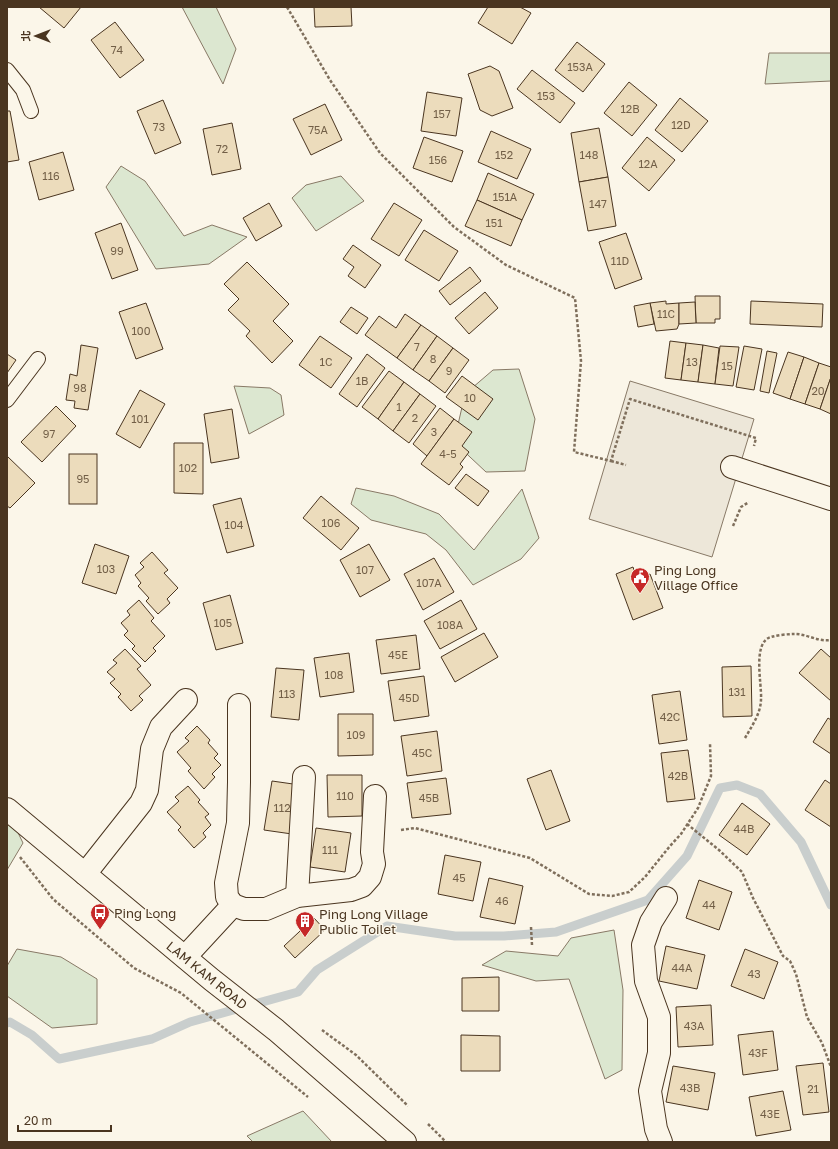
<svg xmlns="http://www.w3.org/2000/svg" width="838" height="1149" viewBox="0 0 838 1149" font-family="'Golos Text','Noto Sans TC',sans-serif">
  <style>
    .green { fill: #dce7d0; stroke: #887966 }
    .parking { fill: #ede7d9; stroke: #887966 }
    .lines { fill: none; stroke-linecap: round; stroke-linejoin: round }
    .stream { stroke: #c9cecd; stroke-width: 9 }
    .building { fill: #ecdcbc; stroke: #4a3520 }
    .service-casing { stroke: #4a3520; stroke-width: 16 }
    .minor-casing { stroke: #4a3520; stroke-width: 24 }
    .secondary-casing { stroke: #4a3520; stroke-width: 24 }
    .path { stroke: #7f6f5c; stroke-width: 2.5; stroke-dasharray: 3 2; stroke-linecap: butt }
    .service { stroke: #fbf6e9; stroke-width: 14 }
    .minor { stroke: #fbf6e9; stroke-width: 22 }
    .secondary { stroke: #fbf6e9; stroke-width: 22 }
    .labels { text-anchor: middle; stroke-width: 3; stroke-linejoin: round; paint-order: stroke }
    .number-label { font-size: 11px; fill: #725f47 }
    .poi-label { font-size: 13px; fill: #4a3520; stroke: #fbf6e9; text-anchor: start }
    .street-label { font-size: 13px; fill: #4a3520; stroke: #fbf6e9 }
  </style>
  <rect width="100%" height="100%" fill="#fbf6e9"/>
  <g class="green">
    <polygon points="182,7 216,7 236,49 223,84"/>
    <polygon points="769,53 831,53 831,81 765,84"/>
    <polygon points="121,166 145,181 184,236 212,225 247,237 209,264 156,269 106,187"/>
    <polygon points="341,176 364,201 316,231 292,198 306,185"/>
    <polygon points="519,369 535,419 525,471 486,472 454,442 465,394 493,370"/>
    <polygon points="234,386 270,388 281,395 284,415 249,434"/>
    <polygon points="356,488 394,496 439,514 474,550 522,489 539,538 521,559 473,585 446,550 426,534 371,520 351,504"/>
    <polygon points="7,810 23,843 7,870"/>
    <polygon points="614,930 623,990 622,1070 605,1079 569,979 536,981 482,965 506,951 558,956 571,938"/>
    <polygon points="17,949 61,957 97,979 97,1024 52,1028 7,996 7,966"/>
    <polygon points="303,1111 332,1142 253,1142 247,1136"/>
  </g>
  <polygon class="parking" points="630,381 754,419 712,557 589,519"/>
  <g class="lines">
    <polyline class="stream" points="7,1023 10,1022 32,1035 59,1059 152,1039 190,1022 298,992 317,970 387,926 455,936 504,936 556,932 648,900 687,856 720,788 737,785 760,794 801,842 831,905"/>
  </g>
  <g class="building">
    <polygon points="39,7 81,7 64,28"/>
    <polygon points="314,7 351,7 352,26 315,27"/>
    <polygon points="488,7 520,7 531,13 512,44 478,23"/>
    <polygon points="115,22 144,60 120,78 91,40"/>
    <polygon points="577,42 605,64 583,92 555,70"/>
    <polygon points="490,66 499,71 513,108 492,116 480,110 468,74"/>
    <polygon points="532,70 575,103 560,123 517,89"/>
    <polygon points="629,82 657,105 632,136 604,113"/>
    <polygon points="427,92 462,98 456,136 421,131"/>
    <polygon points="680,98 708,121 682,152 655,130"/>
    <polygon points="163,100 181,143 155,154 137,111"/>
    <polygon points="325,104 342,140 311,155 293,119"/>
    <polygon points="7,111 10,111 19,160 7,162"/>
    <polygon points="232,123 241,169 212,175 203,129"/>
    <polygon points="599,128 608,177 579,182 571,133"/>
    <polygon points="491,131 531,149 517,179 478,162"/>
    <polygon points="424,137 463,151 452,182 413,168"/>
    <polygon points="647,137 675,160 649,191 622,168"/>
    <polygon points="63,152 74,190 39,200 29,162"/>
    <polygon points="488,173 534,194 522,220 477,200"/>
    <polygon points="608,177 616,226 588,231 579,182"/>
    <polygon points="477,200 522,220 511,246 465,226"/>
    <polygon points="269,203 282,226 256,241 243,218"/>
    <polygon points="394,203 422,220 399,256 371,239"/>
    <polygon points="121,223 138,270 112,279 95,233"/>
    <polygon points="424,230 458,251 439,281 405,260"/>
    <polygon points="626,233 642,279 615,289 599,242"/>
    <polygon points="353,245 381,265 365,288 348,276 354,267 343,259"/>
    <polygon points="247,262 289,304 273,321 293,341 272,363 246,336 250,331 228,310 239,299 224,284"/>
    <polygon points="470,267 481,281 450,305 439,291"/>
    <polygon points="485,292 498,308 469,334 455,318"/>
    <polygon points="695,296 720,296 720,319 715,319 715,323 696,323"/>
    <polygon points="666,301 666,304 679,303 679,324 677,329 656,331 650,303"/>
    <polygon points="751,301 823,304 822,327 750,324"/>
    <polygon points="695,302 696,323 679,324 679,303"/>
    <polygon points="146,303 163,349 136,359 119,312"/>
    <polygon points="650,303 654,324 638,327 634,306"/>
    <polygon points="351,307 368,318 357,334 340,322"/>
    <polygon points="405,314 421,325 397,358 365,335 379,316 396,328"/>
    <polygon points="421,325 437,336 413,370 397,358"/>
    <polygon points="320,336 352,358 331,388 299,365"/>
    <polygon points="437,336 453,348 429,381 413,370"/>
    <polygon points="670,341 686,343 681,380 665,378"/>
    <polygon points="686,343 703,345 698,382 681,380"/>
    <polygon points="81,345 98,348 88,410 74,408 75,401 66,400 70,374 77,376"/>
    <polygon points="703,345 719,348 715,384 698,382"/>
    <polygon points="720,346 739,347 733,386 715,384"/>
    <polygon points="744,346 762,349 754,390 736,387"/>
    <polygon points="453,348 469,360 445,393 429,381"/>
    <polygon points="767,351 777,353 769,393 760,391"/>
    <polygon points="788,352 804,357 790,399 773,393"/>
    <polygon points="7,354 16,360 7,373"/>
    <polygon points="367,354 385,368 357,407 339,394"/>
    <polygon points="804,357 819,363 805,404 790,399"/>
    <polygon points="819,363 831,367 831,377 820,409 805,404"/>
    <polygon points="389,371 404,382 378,419 362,407"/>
    <polygon points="462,376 493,399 478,420 446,397"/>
    <polygon points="831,377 831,414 820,409"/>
    <polygon points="404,382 420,394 393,431 378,419"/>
    <polygon points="140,390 165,404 140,448 116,434"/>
    <polygon points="420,394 436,406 409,443 393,431"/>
    <polygon points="56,406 76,426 42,462 21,442"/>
    <polygon points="440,408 454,419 427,456 413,444"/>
    <polygon points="232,409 239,458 211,463 204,414"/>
    <polygon points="454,419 472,432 462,446 469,452 460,464 463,467 449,485 421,464"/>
    <polygon points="174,443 203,443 203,494 174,493"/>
    <rect x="69" y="454" width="28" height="50"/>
    <polygon points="7,456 35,483 10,508 7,506"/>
    <polygon points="466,474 489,491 478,506 455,488"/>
    <polygon points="321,496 359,528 341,550 303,518"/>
    <polygon points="241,498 254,546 227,553 213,505"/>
    <polygon points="95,544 129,556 116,594 82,583"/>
    <polygon points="369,544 390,580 360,597 340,560"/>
    <polygon points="152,552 168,570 164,573 178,588 167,599 170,603 158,614 146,601 149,598 138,586 141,583 135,575 144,567 140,563"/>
    <polygon points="434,558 454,592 423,610 404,574"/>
    <polygon points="633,567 637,579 650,574 663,608 633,620 616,574"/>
    <polygon points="230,595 243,643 216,650 203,603"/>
    <polygon points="139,600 154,618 151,621 165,636 153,648 156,651 145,662 132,649 135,646 124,635 128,631 121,623 130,615 127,611"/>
    <polygon points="461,600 477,629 440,649 424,621"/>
    <polygon points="484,633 498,657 455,682 441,657"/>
    <polygon points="416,635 420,669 381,674 376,640"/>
    <polygon points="125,649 141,666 137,669 151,685 139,696 143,700 131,711 118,697 121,694 110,683 115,679 107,672 117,663 113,660"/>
    <polygon points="821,649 831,658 831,701 799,673"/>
    <polygon points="349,653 354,692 320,697 314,658"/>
    <polygon points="751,666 752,716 723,717 722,667"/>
    <polygon points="276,668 304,670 299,720 271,717"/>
    <polygon points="424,676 429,716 394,721 388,681"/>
    <polygon points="680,691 687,740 659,744 652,695"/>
    <polygon points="338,714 373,714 373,755 338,756"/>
    <polygon points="828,718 831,720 831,754 813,742"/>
    <polygon points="197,726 210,740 208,743 218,754 214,758 221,765 212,774 215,777 204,789 188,771 191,768 177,752 189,741 185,738"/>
    <polygon points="437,731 442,771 407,776 401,736"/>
    <polygon points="688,750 695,799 667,802 661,753"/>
    <polygon points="551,770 570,821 546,830 527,779"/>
    <polygon points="327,775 362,775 362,816 328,817"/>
    <polygon points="446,778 451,814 412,818 407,783"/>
    <polygon points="825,780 831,784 831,827 805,810"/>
    <polygon points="272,781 300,785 292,834 264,830"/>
    <polygon points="188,786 200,800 198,802 209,814 205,817 211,825 203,833 206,837 194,848 178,830 181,827 167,812 179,801 175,797"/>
    <polygon points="742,803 770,824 747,855 719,835"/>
    <polygon points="316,828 351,833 345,872 310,867"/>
    <polygon points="445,855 481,862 473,901 438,894"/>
    <polygon points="489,878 523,886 515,924 480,917"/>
    <polygon points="699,880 732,892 719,930 686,918"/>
    <polygon points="314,918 325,930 295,958 284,946"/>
    <polygon points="666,946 705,955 697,989 659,981"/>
    <polygon points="745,949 778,962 764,999 731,986"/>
    <polygon points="499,977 499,1011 462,1011 462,978"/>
    <polygon points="711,1005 713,1045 678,1047 676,1007"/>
    <polygon points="773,1031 778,1070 743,1075 738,1035"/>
    <polygon points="461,1035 500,1036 500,1071 461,1071"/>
    <polygon points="823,1063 829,1112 803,1115 796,1066"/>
    <polygon points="673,1066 715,1073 708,1110 666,1102"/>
    <polygon points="783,1091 791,1130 756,1136 749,1097"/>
  </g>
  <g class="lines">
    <g class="service-casing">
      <g id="service">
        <polyline points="7,70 23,90 31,111"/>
        <polyline points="7,400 38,359"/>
      </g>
    </g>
    <g class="minor-casing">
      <g id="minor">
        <polyline points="732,467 831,499"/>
        <polyline points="239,705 239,782 238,823 226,883 227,897 233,905 244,909 266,909 297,896 351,890 362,886 370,877 374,864 372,852 375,796"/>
        <polyline points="85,874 141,803 147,790 152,749 161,727 186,700"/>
        <polyline points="297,896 304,777"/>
        <polyline points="185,957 233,905"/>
        <polyline points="661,1142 656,1129 650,1091 659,1053 659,1017 646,981 643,945 651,922 666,898"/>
      </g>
    </g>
    <g class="secondary-casing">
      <polyline id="secondary" points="7,809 212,980 276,1030 405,1142"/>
    </g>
    <g class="path">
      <polyline points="287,7 330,80 380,153 454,227 506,265 575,298 581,361 574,452 611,461 630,399 756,438 754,446"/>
      <polyline points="611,461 626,465"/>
      <polyline points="733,526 741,507 749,502"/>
      <path d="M745 738C752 726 761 713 761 699 762 684 752 642 771 637 778 635 788 634 795 634 807 634 818 642 831 640"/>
      <polyline points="687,824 719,850 742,872 753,898 783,956 790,961 796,974 807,1017 822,1043 831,1067"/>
      <polyline points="401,830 415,828 530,858 589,894 612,896 629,892 645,877 670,846 681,834 698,808 711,776 710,743"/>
      <polyline points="20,857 53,899 134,968 181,993 308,1097"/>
      <polyline points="531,927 532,945"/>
      <polyline points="322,1030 356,1055 408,1106"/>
      <polyline points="428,1124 446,1142"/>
    </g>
    <use href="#service" class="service"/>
    <use href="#minor" class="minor"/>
    <use href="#secondary" class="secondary"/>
  </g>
  <defs>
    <g id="civic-pin" transform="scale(1)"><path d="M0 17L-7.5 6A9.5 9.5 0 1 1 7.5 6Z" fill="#c62828" stroke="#fbf6e9"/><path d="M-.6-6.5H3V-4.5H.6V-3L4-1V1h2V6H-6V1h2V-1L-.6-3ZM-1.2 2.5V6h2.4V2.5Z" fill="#fff"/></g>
    <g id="bus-pin" transform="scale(1)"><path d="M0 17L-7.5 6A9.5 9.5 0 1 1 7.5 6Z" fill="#c62828" stroke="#fbf6e9"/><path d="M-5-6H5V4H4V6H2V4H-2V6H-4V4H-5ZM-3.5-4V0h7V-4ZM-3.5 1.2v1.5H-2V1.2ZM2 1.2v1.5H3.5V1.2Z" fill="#fff"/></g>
    <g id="building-pin" transform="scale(1)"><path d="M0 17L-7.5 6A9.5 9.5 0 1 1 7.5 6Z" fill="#c62828" stroke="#fbf6e9"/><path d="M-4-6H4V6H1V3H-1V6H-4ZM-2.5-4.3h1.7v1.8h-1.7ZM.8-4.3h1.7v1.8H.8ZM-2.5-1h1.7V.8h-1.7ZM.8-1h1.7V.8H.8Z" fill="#fff"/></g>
  </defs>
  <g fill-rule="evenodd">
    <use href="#civic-pin" x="640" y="577"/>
    <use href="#bus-pin" x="100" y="913"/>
    <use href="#building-pin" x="305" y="921"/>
  </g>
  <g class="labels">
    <g class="number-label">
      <text x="117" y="54">74</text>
      <text x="580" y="71">153A</text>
      <text x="546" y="100">153</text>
      <text x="630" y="113">12B</text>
      <text x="442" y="118">157</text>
      <text x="681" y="129">12D</text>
      <text x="159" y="131">73</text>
      <text x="318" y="134">75A</text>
      <text x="222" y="153">72</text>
      <text x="504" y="159">152</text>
      <text x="589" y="159">148</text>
      <text x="438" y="164">156</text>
      <text x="648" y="168">12A</text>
      <text x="51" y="180">116</text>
      <text x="505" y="201">151A</text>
      <text x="598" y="208">147</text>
      <text x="494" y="227">151</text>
      <text x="117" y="255">99</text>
      <text x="620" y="265">11D</text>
      <text x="666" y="318">11C</text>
      <text x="141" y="335">100</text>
      <text x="417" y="351">7</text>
      <text x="433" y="363">8</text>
      <text x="326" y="366">1C</text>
      <text x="692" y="366">13</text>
      <text x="727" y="370">15</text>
      <text x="449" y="375">9</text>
      <text x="362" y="385">1B</text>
      <text x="80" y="392">98</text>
      <text x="818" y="395">20</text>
      <text x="470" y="402">10</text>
      <text x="399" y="411">1</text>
      <text x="415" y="422">2</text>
      <text x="140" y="423">101</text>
      <text x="434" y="436">3</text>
      <text x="49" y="438">97</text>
      <text x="448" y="458">4-5</text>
      <text x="188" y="472">102</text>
      <text x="83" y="483">95</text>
      <text x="331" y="527">106</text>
      <text x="234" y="529">104</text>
      <text x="106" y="573">103</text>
      <text x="365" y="574">107</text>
      <text x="429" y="587">107A</text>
      <text x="223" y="627">105</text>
      <text x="450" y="629">108A</text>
      <text x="398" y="659">45E</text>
      <text x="334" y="679">108</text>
      <text x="737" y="696">131</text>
      <text x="287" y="698">113</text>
      <text x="409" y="702">45D</text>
      <text x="670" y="721">42C</text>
      <text x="356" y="739">109</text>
      <text x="422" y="757">45C</text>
      <text x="678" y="780">42B</text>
      <text x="345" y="800">110</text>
      <text x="429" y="802">45B</text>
      <text x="282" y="812">112</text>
      <text x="744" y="833">44B</text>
      <text x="330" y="854">111</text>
      <text x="459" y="882">45</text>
      <text x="502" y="905">46</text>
      <text x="709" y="909">44</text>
      <text x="682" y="972">44A</text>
      <text x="754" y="978">43</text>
      <text x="694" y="1030">43A</text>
      <text x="758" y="1057">43F</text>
      <text x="690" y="1092">43B</text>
      <text x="813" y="1093">21</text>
      <text x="770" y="1118">43E</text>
    </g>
    <g class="poi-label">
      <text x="654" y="575">Ping Long<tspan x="654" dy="15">Village Office</tspan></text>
      <text x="114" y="918">Ping Long</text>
      <text x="319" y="919">Ping Long Village<tspan x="319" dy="15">Public Toilet</tspan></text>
    </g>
    <g class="street-label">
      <text transform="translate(207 975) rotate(39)" y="5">LAM KAM ROAD</text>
    </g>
  </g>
  <rect width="838" height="1149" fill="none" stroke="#4a3520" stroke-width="16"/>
  <g transform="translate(36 36) rotate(270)" stroke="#fbf6e9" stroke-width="3" paint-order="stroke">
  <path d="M0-3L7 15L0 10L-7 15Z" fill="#4a3520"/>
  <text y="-6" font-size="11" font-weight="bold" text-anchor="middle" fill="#4a3520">北</text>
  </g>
  <path d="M18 1125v6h93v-6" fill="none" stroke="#4a3520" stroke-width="2"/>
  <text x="24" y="1125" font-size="12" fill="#4a3520" stroke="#fbf6e9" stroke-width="3" paint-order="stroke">20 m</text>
</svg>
